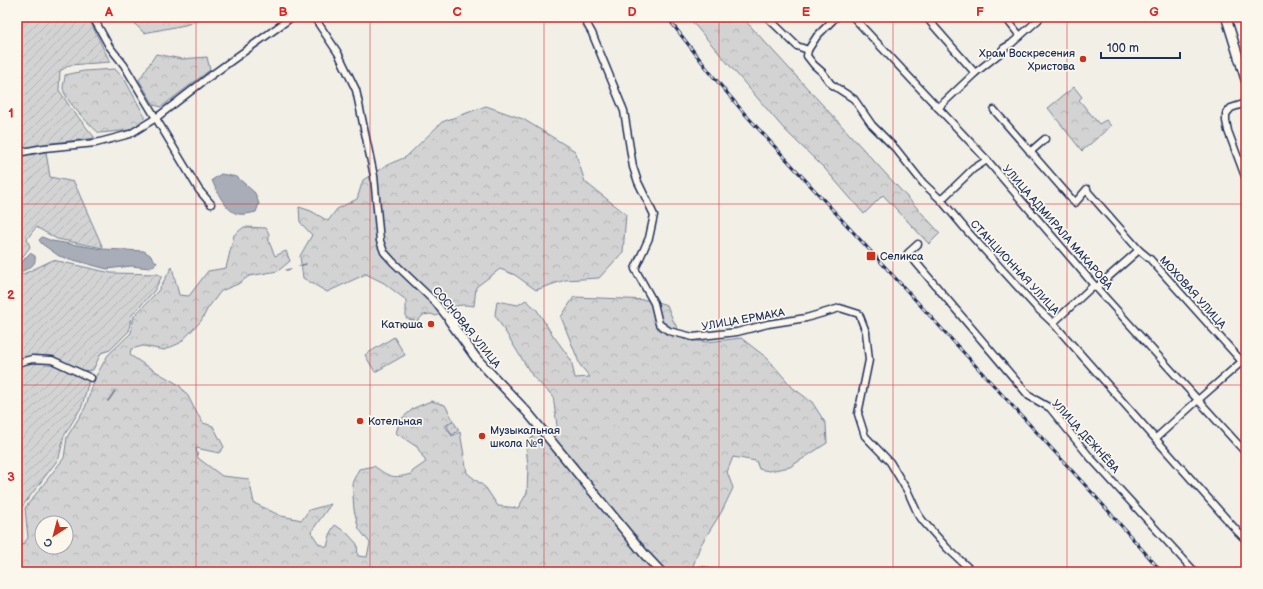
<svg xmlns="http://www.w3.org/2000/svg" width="1263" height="589" viewBox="0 0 1263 589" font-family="'Balsamiq Sans',sans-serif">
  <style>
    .forest { fill: url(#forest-crowns); stroke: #768198; fill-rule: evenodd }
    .garden { fill: url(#garden-furrows); stroke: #768198 }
    .water { fill: #a9adb7; stroke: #707b93 }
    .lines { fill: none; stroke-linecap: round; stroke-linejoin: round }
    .stream { stroke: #707b93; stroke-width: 1.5 }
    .street-casing { stroke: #1b2f5e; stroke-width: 9 }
    .secondary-casing { stroke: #1b2f5e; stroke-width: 11 }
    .street { stroke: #fbf7ec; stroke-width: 6 }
    .secondary { stroke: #fbf7ec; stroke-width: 8 }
    .rail-casing { stroke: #1b2f5e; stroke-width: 3 }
    .rail { stroke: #fbf7ec; stroke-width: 1.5; stroke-dasharray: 4.5; stroke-linecap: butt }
    .grid { fill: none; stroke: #d62828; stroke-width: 1; stroke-opacity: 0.55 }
    .poi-dot { fill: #c8321e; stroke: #fbf7ec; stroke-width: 1.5 }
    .labels { text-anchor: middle; stroke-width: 3.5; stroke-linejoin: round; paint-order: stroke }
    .poi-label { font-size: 11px; fill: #1b2f5e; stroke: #fbf7ec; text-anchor: start }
    .street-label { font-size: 11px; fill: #1b2f5e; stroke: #fbf7ec }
    .neatline { fill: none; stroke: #d62828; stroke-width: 1.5 }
    .grid-label { font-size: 13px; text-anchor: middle; font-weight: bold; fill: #d62828 }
  </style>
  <defs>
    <pattern id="forest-crowns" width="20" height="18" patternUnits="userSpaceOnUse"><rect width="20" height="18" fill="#d2d3d2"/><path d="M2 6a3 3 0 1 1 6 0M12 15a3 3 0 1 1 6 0" fill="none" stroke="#b4b5b7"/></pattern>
    <pattern id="garden-furrows" width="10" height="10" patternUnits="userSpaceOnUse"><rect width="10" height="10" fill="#d2d3d2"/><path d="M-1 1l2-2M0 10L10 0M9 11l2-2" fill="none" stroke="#b4b5b7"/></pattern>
  </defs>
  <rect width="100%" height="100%" fill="#f2efe6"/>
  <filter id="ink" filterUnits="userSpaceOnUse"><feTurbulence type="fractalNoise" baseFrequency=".025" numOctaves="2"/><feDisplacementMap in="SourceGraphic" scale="8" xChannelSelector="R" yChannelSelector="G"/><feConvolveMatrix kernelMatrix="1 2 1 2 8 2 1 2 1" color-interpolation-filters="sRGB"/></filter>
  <g filter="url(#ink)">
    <g class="forest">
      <polygon points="134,17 209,17 185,25 144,33 133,22"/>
      <polygon points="688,17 742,17 940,233 929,244 883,195 864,214 826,170 784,129"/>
      <polygon points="156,54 182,59 207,57 210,70 161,107 154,105 139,80"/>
      <path d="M115 69 125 80 145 117 132 130 99 133C90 125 64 100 63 88 63 84 65 80 65 75L84 71Z"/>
      <polygon points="1074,87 1082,97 1079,100 1099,124 1106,120 1111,126 1082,151 1048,108"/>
      <path d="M486 106 523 119 575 151 585 182 626 214 623 252 599 278 565 280 536 290 515 275 500 269 476 287 474 306C456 303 452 307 436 316L431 314 423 315 417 322 406 318V300L384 283 366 274 327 292 303 278 300 256 312 235 300 222 299 207 311 211 328 221 337 209 357 199 363 180 387 165 406 157 442 122Z"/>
      <path d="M244 227 266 228 269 234V242L275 256 286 251 290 261 278 271 249 276 238 284 221 291 208 308 201 321 180 343 164 350 143 346 131 349 130 355 145 365 179 385 188 396 194 408 203 423 213 426 224 447 219 453 196 448 198 458 222 476 249 479 254 503 281 516 302 520 309 510 331 504 311 532 319 544 327 547 331 531 335 525 347 533 357 544 358 556 367 557 370 543 359 529 354 510 352 483 359 469 374 466C389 477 393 479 411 474L413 471 426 462 417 447 396 433 400 420 414 408 431 401 445 405 453 420 445 426 452 436 460 432 467 473 486 488 498 506 518 508 527 493 528 467 526 446 537 431 546 436 553 439 557 426 553 396 533 377 495 315 497 301 518 305 526 300 537 310 550 331 571 360 575 378 590 377 580 365 561 317 574 297 650 300 667 305 673 320 683 339 707 342 741 338 767 358 793 388 812 402 826 424 827 443 790 467 769 471 759 469 756 461 733 457 727 472 733 488 722 511 700 546 691 572H17V551L28 538 25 508 64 458 67 437 85 408 96 376 108 355 131 333 134 316 158 291 172 267 179 295 189 296 208 271 226 268 234 235ZM42 523H66V547H42Z"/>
      <polygon points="394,337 405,355 375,372 365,355"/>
      <polygon points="453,421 459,430 452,435 447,426"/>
      <polygon points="699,566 707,567 715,572 694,572"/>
    </g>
    <g class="garden">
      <polygon points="17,17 88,17 110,62 70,65 60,71 59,90 70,107 95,138 46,144 17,150"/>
      <polygon points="46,152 50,177 74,182 103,248 57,239 36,227 27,239 30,247 17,264 17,156"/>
      <path d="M53 260 111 273 157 274 162 276 154 291 131 316 129 331 110 350 101 353 93 370C79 373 68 364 54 359 43 355 28 357 17 360V277Z"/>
      <polygon points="32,363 53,363 89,380 82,406 64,436 59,458 18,512 21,542 17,547 17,366"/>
    </g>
    <g class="water">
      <path d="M221 174 237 177 255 193 259 204 256 212C251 213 244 215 239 214 227 213 216 191 212 180Z"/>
      <polygon points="42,237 52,241 102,249 144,251 150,255 157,263 150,268 131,266 107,269 59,256 42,244 39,240"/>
      <path d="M30 253 35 256C37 266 28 268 21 272L17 271 25 258Z"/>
    </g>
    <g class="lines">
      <g class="stream">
        <polyline points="299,266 306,264"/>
        <polyline points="286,270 291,269"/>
        <polyline points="108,401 115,391"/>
      </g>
      <g class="street-casing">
        <g id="street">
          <polyline points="93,17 109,46 124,65 199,190 211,204"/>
          <polyline points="314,17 338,53 356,90 374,176 380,241 384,252 393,262 435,302 449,320"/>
          <polyline points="583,17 592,33 624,111 633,167 638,182 654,215 649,238 635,269 654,303 659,324 669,331 693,337 737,332 768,324 806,318 840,308 859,314 866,332 869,360 858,414 865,436 890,462 908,492 918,514 923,521 947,548 973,572"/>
          <polyline points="767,17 797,46 808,50 807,56 814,65 822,72 831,84 854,99 872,125 896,149 923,183 941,200 968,232 1037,308 1053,323 1238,532 1246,540"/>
          <polyline points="853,17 987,160 1094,285 1246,453"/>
          <polyline points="926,17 975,73"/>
          <polyline points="1005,17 1020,36"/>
          <polyline points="808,50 817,36 836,17"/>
          <polyline points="1246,103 1231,108 1226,114 1226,121 1228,131 1246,179"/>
          <polyline points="938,108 975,73 999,54 1004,48 1011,44 1038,20 1040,17"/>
          <polyline points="994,110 1075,203 1087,189 1088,192 1139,250 1150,259 1246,366"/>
          <polyline points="1030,152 1045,139"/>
          <polyline points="17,153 44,148 96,143 130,134 156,118 209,77 292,17"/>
          <polyline points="941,200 973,169 987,160"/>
          <polyline points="918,244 908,253 1029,396 1050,408 1089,456 1195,572"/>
          <polyline points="1097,287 1139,250"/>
          <polyline points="449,320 448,317 450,315 453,314 456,317 454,327"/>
          <polyline points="1053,323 1094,285"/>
          <polyline points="17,363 32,359 52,360 91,378"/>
          <polyline points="1156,438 1198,400 1246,358"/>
        </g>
      </g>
      <g class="secondary-casing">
        <g id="secondary">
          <polyline points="1226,17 1246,81"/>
          <polyline points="449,320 476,358 528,413 645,555 661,572"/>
        </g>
      </g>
      <use href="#street" class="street"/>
      <use href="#secondary" class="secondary"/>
      <g class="rail-casing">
        <polyline id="rail" points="667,17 712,75 744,113 1096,497 1162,572"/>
      </g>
      <use href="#rail" class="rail"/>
    </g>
  </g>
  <path class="grid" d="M196 17V572M370 17V572M544 17V572M719 17V572M893 17V572M1067 17V572M17 204H1246M17 385H1246"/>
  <g class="poi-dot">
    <circle cx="1083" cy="59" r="4"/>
    <rect x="866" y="251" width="10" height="10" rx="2"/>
    <circle cx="431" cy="324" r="4"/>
    <circle cx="360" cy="421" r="4"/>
    <circle cx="482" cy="436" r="4"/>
  </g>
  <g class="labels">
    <g class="poi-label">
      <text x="1075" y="57" text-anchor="end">Храм Воскресения<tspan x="1075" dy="13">Христова</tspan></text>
      <text x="880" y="260">Селикса</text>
      <text x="423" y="328" text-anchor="end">Катюша</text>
      <text x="368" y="425">Котельная</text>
      <text x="490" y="434">Музыкальная<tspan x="490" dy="13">школа №9</tspan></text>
    </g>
    <g class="street-label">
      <text transform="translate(1058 227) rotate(49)" y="4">УЛИЦА АДМИРАЛА МАКАРОВА</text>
      <text transform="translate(1015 267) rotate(47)" y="4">СТАНЦИОННАЯ УЛИЦА</text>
      <text transform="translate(1193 292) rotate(48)" y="4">МОХОВАЯ УЛИЦА</text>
      <text transform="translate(743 319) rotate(-10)" y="4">УЛИЦА ЕРМАКА</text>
      <text transform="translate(467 327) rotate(51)" y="4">СОСНОВАЯ УЛИЦА</text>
      <text transform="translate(1086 436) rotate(48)" y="4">УЛИЦА ДЕЖНЁВА</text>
    </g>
  </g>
  <rect width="1263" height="589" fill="none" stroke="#fbf7ec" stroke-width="44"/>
  <g transform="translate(54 535) rotate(216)"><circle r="19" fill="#fbf7ec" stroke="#a1a7b3"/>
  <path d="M0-3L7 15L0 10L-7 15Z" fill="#c8321e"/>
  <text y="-6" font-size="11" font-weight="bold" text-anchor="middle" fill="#1b2f5e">С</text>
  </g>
  <path d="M1101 52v6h79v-6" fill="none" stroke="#1b2f5e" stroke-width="2"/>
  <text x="1107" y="52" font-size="12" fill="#1b2f5e" stroke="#fbf7ec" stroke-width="3" paint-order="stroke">100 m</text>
  <rect x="22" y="22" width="1219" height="545" class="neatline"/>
  <g class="grid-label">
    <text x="109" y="16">A</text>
    <text x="283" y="16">B</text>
    <text x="457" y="16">C</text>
    <text x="632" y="16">D</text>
    <text x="806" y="16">E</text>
    <text x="980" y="16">F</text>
    <text x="1154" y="16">G</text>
    <text x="11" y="117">1</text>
    <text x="11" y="299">2</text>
    <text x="11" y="481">3</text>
  </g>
</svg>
